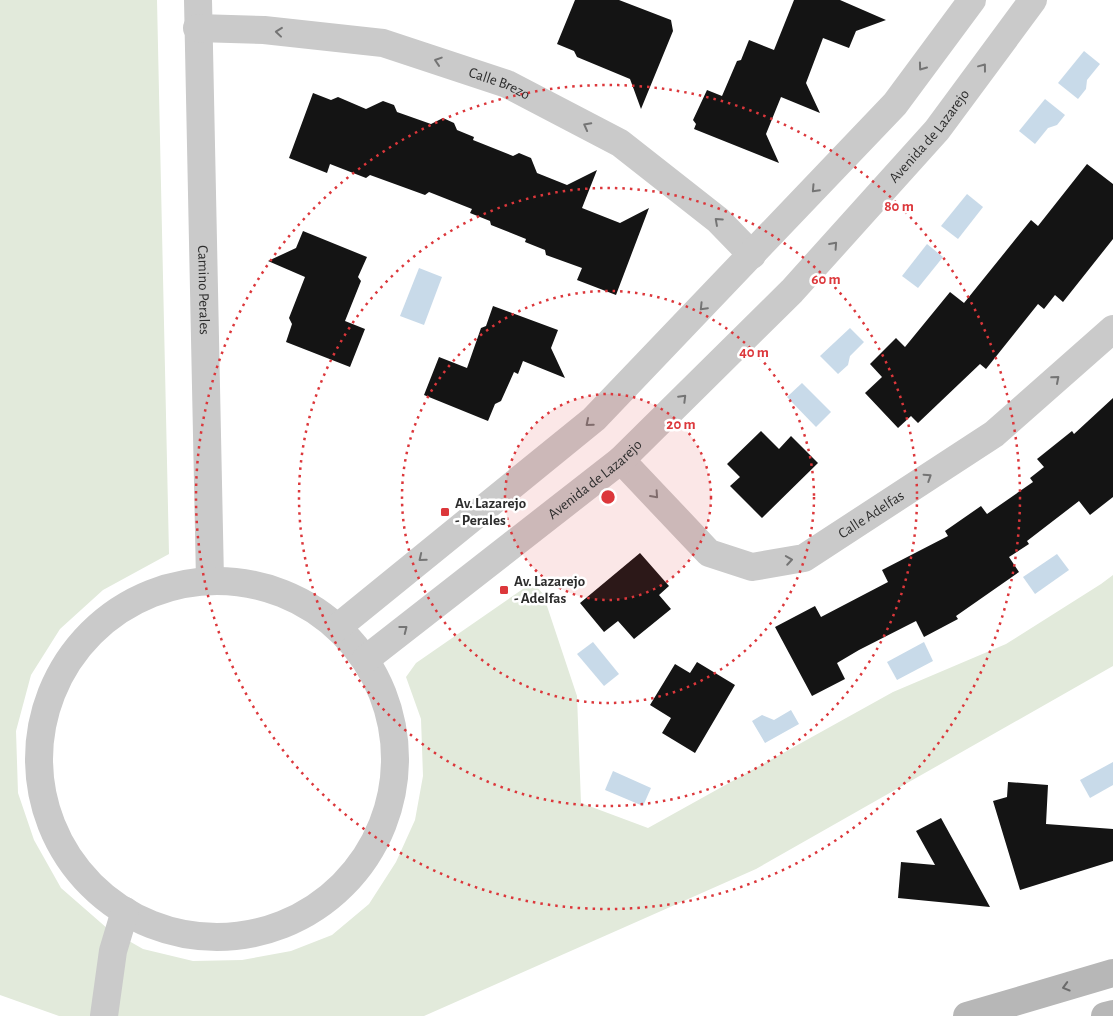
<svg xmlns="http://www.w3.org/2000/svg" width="1113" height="1016" viewBox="0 0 1113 1016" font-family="'Alegreya Sans',sans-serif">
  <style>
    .green { fill: #e2eadb }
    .water { fill: #c8dae9 }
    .building { fill: #141414 }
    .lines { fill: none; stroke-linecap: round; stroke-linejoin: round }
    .street { stroke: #cacaca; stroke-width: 28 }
    .secondary { stroke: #b7b7b7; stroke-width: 28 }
    .oneway { stroke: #747474 }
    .oneway2 { stroke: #6b6b6b }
    .ring { fill: none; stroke: #dc373b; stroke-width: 2.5; stroke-dasharray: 2.5 5 }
    .poi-dot { fill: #dc373b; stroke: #fff; stroke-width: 2 }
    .labels { text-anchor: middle; stroke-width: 5; stroke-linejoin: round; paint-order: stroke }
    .street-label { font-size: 15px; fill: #2d2d2d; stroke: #fff }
    .poi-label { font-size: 15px; font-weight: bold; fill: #2d2d2d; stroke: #fff; text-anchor: start }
    .centre { fill: #dc373b; stroke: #fff; stroke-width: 2.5 }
    .ring-label { font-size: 15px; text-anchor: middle; font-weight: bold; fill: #dc373b; stroke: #fff; stroke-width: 5; stroke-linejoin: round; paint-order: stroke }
  </style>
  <rect width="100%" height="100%" fill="#fff"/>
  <polygon class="green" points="0,0 157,0 169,554 103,590 60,629 31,675 16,731 18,793 34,840 61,888 108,929 143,949 193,961 242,960 291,951 332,935 369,904 396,862 415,820 423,776 421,719 406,677 416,663 533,582 543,594 577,696 581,803 648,828 893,692 1006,644 1101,584 1113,575 1113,666 756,869 424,1016 59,1016 0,995"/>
  <g class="water">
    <polygon points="1084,51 1100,64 1087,80 1086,89 1078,99 1058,83"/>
    <polygon points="1045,99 1065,115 1057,125 1048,128 1035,144 1019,131"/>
    <polygon points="967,194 983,207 958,239 941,226"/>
    <polygon points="927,244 943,257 918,288 902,276"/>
    <polygon points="419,268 442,277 424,325 400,316"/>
    <polygon points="850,328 864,342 850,356 848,365 838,374 820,356"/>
    <polygon points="802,383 831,412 816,427 787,397"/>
    <polygon points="1057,554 1069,570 1035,594 1023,577"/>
    <polygon points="593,642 619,674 604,686 577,654"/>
    <polygon points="924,642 933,661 897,680 887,662"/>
    <polygon points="791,710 799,724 765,743 752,721 762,715 774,720"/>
    <polygon points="1113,762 1113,785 1090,798 1080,780"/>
    <polygon points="613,771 651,788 643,806 605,790"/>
  </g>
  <g class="building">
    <polygon points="575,0 619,0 671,20 673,31 641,109 630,79 577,57 574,51 557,44"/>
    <polygon points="794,0 840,0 886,20 856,31 849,48 823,38 806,83 820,113 781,97 766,134 779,163 694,129 696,124 693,120 707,90 722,96 737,61 741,60 749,40 774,50"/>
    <polygon points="313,93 331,100 338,97 366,109 383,101 394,105 397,112 431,124 443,118 454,123 457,130 474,137 473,140 513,156 519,153 531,158 537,173 567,185 597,170 582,208 620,223 649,208 616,295 577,280 582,268 546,255 545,250 525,242 526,239 491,225 490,221 470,213 472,209 429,192 425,195 370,175 366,178 330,164 327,173 289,158"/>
    <polygon points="1087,164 1113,184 1113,239 1063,302 1055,295 1044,309 1038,304 986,369 980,364 918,423 911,416 898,428 865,393 882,377 870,364 896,338 905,347 950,292 964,303 1031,220 1038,226"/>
    <polygon points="303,231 367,257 358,277 361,281 345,321 365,329 350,367 286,342 292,324 289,318 305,277 268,261 296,248"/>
    <polygon points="493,306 558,330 551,348 565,378 523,361 518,374 514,372 501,401 495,404 488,421 424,395 439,357 467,368 481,328 486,326"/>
    <polygon points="1113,398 1113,497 1090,515 1079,501 1027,541 1029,544 1009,557 1019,572 956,616 958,619 924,637 916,621 859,650 837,663 845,679 812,696 775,627 815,606 821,617 888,582 882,570 948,536 945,531 981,506 987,514 1033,482 1030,478 1044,467 1037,459 1072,431 1074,434"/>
    <polygon points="761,431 779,449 791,436 818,463 762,518 730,486 740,477 727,464"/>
    <polygon points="640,553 669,586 659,595 671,609 634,639 618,621 604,632 580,603"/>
    <polygon points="697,662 735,685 695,753 662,733 671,718 650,705 675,664 690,673"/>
    <polygon points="1008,782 1048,785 1046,824 1113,829 1113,861 1020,890 993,801 1007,797"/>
    <polygon points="941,818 990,907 898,898 901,862 935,865 916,831"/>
  </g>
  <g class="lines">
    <g class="street">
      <path id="s1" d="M198 0 210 580"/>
      <path id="s2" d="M197 28 264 30 383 43 507 84 620 143 718 220 752 255"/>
      <path id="s3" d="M621 460 709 553 752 567 804 558 994 434 1113 329"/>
      <circle cx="217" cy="759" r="178"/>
      <polyline points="338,627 594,419 895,104 972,0"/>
      <path id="s4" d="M366 659 621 460 792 291 937 130 1033 0"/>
      <polyline points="104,1016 113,951 125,911"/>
    </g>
    <g class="secondary">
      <polyline points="967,1016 1113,973"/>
      <polyline points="1105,1016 1113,1014"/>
    </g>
  </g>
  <defs><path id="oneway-chevron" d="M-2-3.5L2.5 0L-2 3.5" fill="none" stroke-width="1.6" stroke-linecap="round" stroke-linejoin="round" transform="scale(1.25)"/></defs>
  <g class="oneway">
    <use href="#oneway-chevron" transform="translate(279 32) rotate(-174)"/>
    <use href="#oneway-chevron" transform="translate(438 61) rotate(-162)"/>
    <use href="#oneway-chevron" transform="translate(922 67) rotate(126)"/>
    <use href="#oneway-chevron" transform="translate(983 67) rotate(-53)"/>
    <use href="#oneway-chevron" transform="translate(587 126) rotate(-152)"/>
    <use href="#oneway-chevron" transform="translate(815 189) rotate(133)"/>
    <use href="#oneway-chevron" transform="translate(718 221) rotate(-138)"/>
    <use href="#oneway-chevron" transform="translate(834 245) rotate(-48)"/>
    <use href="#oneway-chevron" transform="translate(703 307) rotate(134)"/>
    <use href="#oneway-chevron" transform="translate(1056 379) rotate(-41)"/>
    <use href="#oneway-chevron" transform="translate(683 398) rotate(-45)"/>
    <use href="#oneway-chevron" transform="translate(589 423) rotate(140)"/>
    <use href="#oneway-chevron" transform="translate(928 477) rotate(-33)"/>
    <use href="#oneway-chevron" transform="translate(655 495) rotate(48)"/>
    <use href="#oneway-chevron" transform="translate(422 558) rotate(141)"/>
    <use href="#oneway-chevron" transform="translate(789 560) rotate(-9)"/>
    <use href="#oneway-chevron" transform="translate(404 629) rotate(-38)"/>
  </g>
  <use class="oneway2" href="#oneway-chevron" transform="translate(1066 987) rotate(164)"/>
  <circle cx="608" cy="497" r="103" fill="#dc373b" fill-opacity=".12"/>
  <g class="ring">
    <circle cx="608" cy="497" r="103"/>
    <circle cx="608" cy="497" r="206"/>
    <circle cx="608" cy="497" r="309"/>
    <circle cx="608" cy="497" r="412"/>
  </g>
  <g class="poi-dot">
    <rect x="440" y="507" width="10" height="10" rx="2.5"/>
    <rect x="499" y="585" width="10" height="10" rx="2.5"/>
  </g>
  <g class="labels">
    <g class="street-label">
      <text dy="5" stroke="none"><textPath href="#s2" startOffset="310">Calle Brezo</textPath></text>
      <text dy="5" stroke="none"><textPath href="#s4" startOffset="771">Avenida de Lazarejo</textPath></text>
      <text dy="5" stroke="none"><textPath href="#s1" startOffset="290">Camino Perales</textPath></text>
      <text dy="5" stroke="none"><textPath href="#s4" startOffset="291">Avenida de Lazarejo</textPath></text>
      <text dy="5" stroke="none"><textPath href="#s3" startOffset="306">Calle Adelfas</textPath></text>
    </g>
    <g class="poi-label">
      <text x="455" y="508">Av. Lazarejo<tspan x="455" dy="17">- Perales</tspan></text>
      <text x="514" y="586">Av. Lazarejo<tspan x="514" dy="17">- Adelfas</tspan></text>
    </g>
  </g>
  <circle cx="608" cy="497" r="8" class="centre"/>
  <g class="ring-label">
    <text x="899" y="211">80 m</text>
    <text x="826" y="284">60 m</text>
    <text x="754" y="357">40 m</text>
    <text x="681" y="429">20 m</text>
  </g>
</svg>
